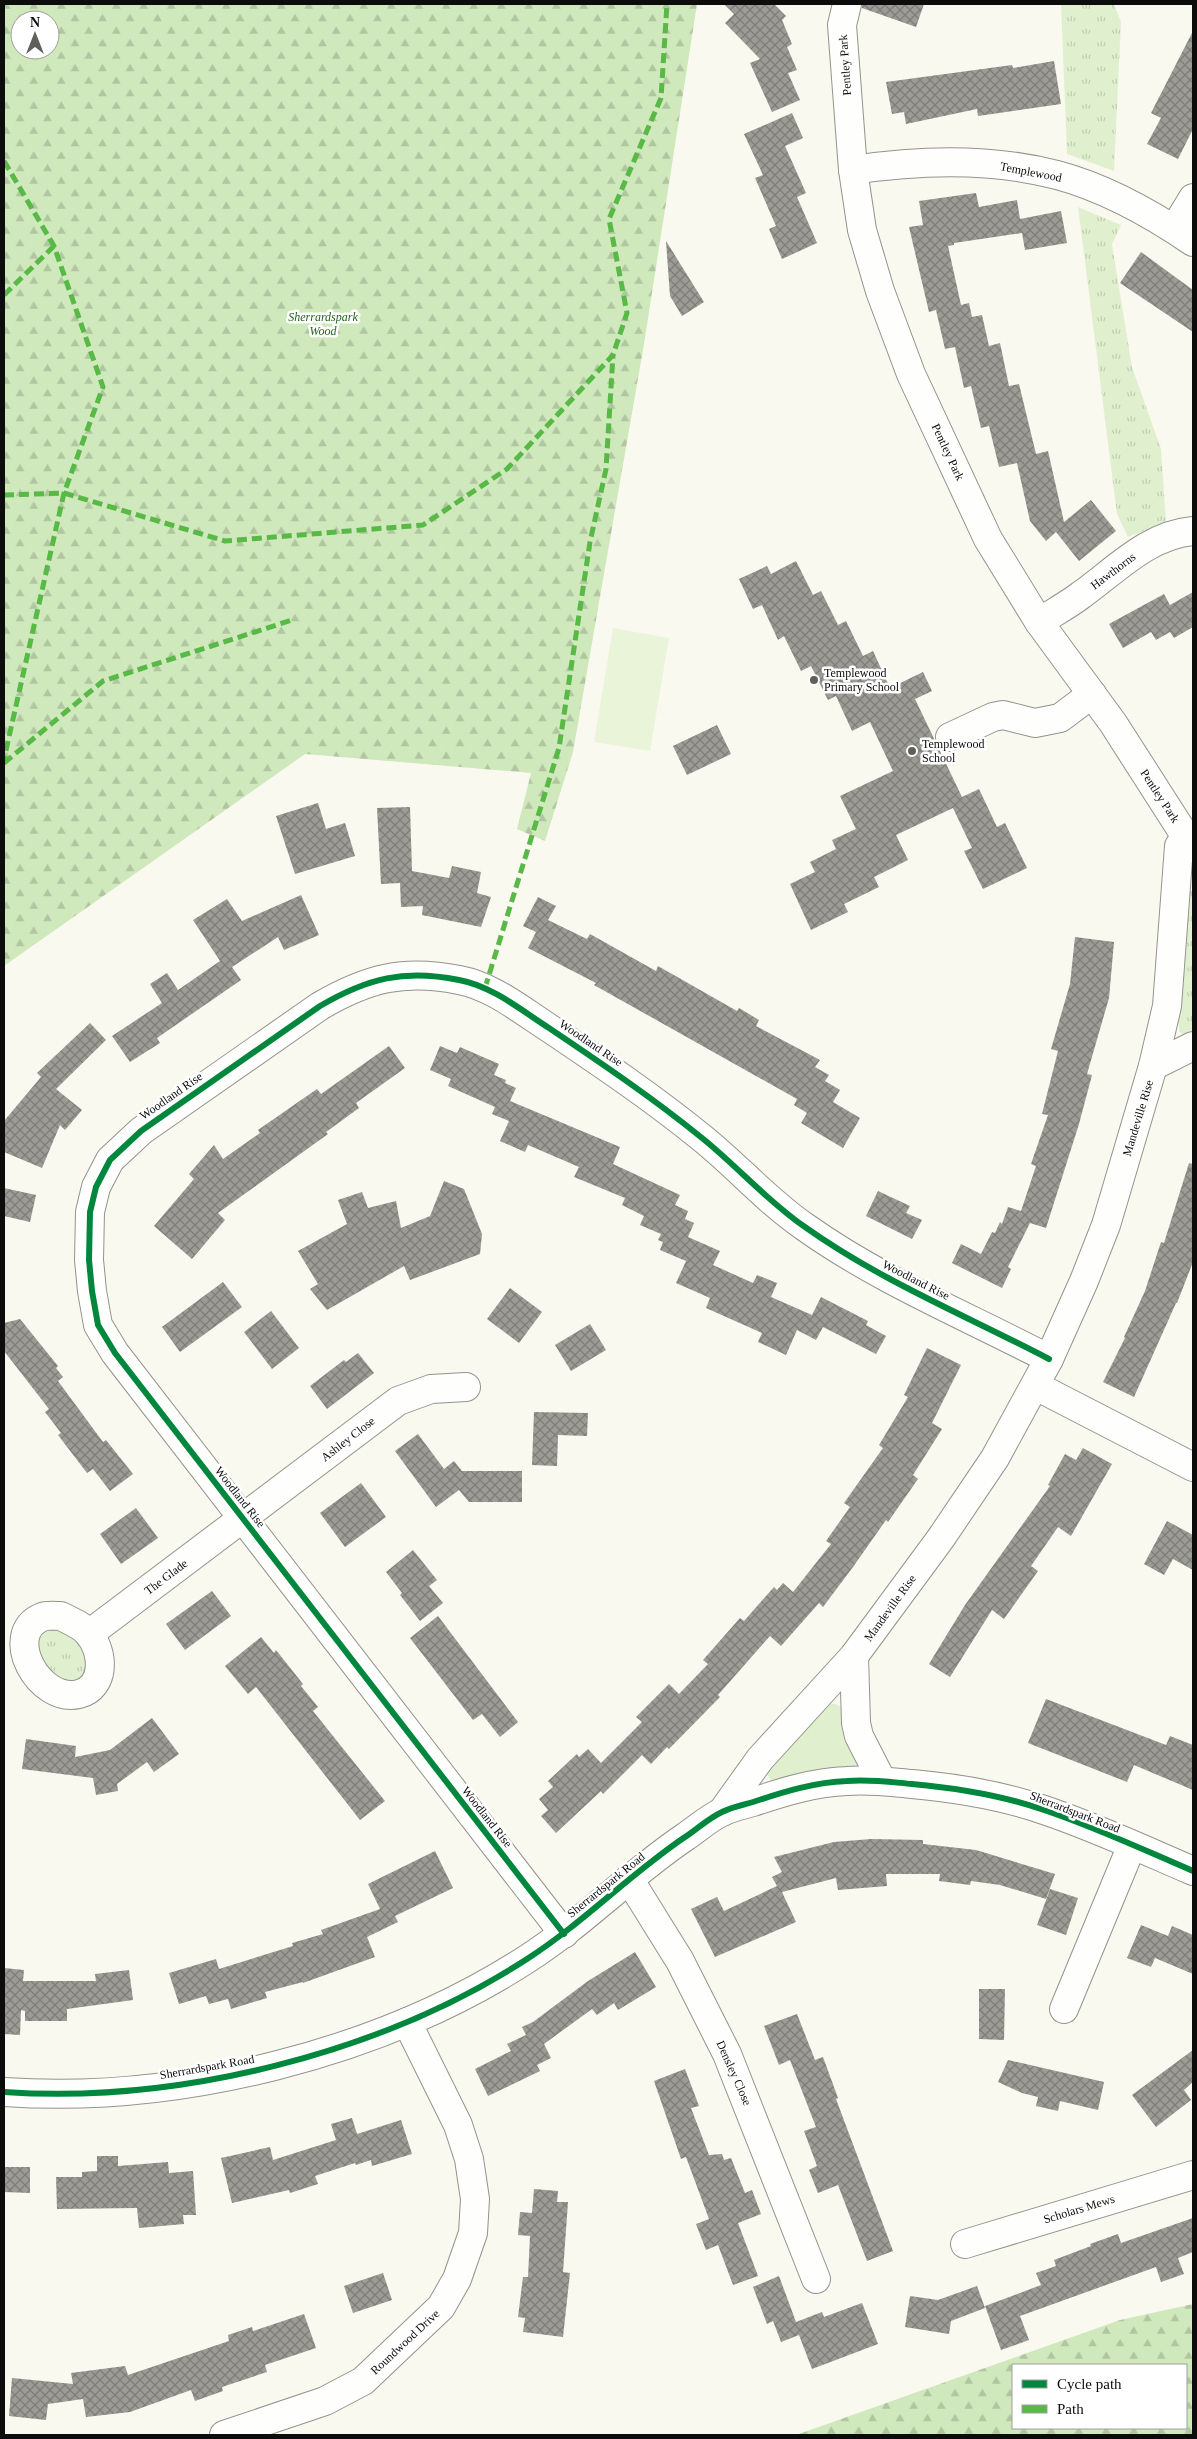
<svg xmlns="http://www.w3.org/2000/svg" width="1197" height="2439" viewBox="0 0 1197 2439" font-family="Georgia,serif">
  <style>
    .grass { fill: url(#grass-tufts) }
    .forest { fill: url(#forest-firs); fill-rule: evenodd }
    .garden { fill: #e0f0cf }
    .pitch { fill: #eaf4d8 }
    .building { fill: url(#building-cross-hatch) }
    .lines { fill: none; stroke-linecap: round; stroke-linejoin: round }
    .minor-casing { stroke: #93938e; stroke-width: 30 }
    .minor { stroke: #fefefd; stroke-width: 28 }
    .quiet { stroke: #58b947; stroke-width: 5; stroke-dasharray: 10 5; stroke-linecap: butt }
    .cycleway-casing { stroke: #fff; stroke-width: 9 }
    .cycleway { stroke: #00873e; stroke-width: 6 }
    .poi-dot { fill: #5f5f5b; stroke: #fff; stroke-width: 2 }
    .labels { text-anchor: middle; stroke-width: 5; stroke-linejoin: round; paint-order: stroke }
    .street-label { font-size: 12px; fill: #0c0c0c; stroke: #fff }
    .park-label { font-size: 12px; font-style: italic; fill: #23641b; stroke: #fff }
    .poi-label { font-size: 12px; fill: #0c0c0c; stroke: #fff; text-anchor: start }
  </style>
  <defs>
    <pattern id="grass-tufts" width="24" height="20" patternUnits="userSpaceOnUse" patternTransform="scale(1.25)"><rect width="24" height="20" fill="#e0f0cf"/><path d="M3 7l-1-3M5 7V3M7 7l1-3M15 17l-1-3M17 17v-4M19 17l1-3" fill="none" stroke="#bfcdb1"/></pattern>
    <pattern id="forest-firs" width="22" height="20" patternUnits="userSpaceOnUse" patternTransform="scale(1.25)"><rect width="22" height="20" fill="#cfe8bc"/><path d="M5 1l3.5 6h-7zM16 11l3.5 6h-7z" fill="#b1c6a0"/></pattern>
    <pattern id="building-cross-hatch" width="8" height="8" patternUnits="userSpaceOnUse" patternTransform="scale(1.25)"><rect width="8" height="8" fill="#9c9b95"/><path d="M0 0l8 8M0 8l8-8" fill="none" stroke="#7e7d78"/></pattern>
  </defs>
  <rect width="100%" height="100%" fill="#faf9ef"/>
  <g class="grass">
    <polygon points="1061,4 1114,4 1121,22 1114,171 1067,154"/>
    <polygon points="1078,207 1121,225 1112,244 1132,367 1161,449 1166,522 1128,537 1117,514"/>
    <polygon points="1193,890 1193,1037 1185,1036 1180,1032 1178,1022 1187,893"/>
    <polygon points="51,1621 80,1637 92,1667 73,1688 39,1672 35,1632"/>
  </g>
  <g class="forest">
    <path d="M4 4H697L644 344 573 752 545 841 517 829 531 773 305 754 4 966ZM20 20H50V50H20Z"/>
    <path d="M1193 2304V2435H796L1120 2320ZM1013 2365H1186V2428H1013Z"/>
  </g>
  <polygon class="garden" points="824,1704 835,1704 842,1707 858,1759 855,1766 847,1771 780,1783 771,1781 765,1770"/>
  <polygon class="pitch" points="613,628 669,638 650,751 594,742"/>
  <g class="building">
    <polygon points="724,4 774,4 786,16 782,20 792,44 787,47 797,70 788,73 800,100 772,112 750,63 760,59 725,23 734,14"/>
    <polygon points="862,4 924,4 916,27 862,8"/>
    <polygon points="1193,31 1193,129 1178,159 1147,144 1161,118 1151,113"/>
    <polygon points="1054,61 1061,104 978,116 977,109 906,124 904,112 892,114 886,82 1012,65 1013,68"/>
    <polygon points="792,113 803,138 785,146 806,193 797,197 817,243 782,259 769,229 776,226 755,178 763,175 744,134"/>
    <polygon points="976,193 979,207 1017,200 1020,219 1061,211 1067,243 1025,250 1022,233 954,243 954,245 948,246 961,305 969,303 972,317 982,315 989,346 1000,343 1009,386 1019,384 1036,454 1048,451 1064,522 1091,500 1116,531 1079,561 1056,532 1046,541 1030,521 1017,463 999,467 989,426 981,428 971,386 964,388 955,347 945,349 936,310 929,312 909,227 923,225 919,201"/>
    <polygon points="666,241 704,302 682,316 670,296"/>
    <polygon points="1141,252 1193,290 1193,332 1120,283"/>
    <polygon points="796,561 813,595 821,591 838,625 846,621 863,656 873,651 890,688 923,672 932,691 915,699 962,797 979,789 997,827 1005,823 1027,868 983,889 964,851 972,848 953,808 896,835 908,860 874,877 879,887 844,904 848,912 811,930 790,884 815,872 810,862 836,849 832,840 856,829 840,796 893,771 870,722 852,731 836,696 828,700 811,666 801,671 784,636 778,640 762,605 753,609 739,579 767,566 771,574"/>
    <polygon points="1193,592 1193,627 1174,638 1170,632 1156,640 1151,632 1123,648 1109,624 1164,594 1170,605"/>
    <polygon points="717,725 731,754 687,775 673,746"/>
    <polygon points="318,803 326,829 345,823 355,856 295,874 276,816"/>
    <polygon points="410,807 412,871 449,878 452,866 481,872 477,893 491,897 481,927 422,915 423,906 401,907 400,883 381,884 377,808"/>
    <polygon points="301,895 319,935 284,950 278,937 232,967 241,980 157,1038 160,1043 130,1062 112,1036 162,1003 150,984 167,973 178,990 220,961 193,920 227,899 242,921"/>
    <polygon points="538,897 556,906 548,920 587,939 590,934 656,971 658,966 737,1011 739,1008 759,1020 756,1026 820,1060 815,1067 829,1075 825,1081 840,1090 833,1102 860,1118 843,1148 801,1123 807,1113 794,1105 797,1099 594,985 596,983 528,948 536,932 523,926"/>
    <polygon points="1075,937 1114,942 1109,998 1087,1074 1092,1075 1079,1124 1046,1228 1030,1223 1008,1267 1011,1269 1002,1288 952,1263 961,1244 981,1254 992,1232 995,1233 1000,1222 1002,1224 1008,1207 1021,1211 1036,1166 1031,1164 1048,1115 1042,1114 1058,1051 1051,1049 1070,984"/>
    <polygon points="90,1023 106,1040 56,1089 82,1110 65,1130 60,1125 42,1168 4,1152 4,1121 41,1077 37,1073"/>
    <polygon points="389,1046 405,1068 356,1103 359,1108 326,1132 328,1134 218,1213 225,1220 192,1259 154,1226 194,1179 189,1174 214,1145 223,1159 260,1133 258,1130 291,1107 317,1089 321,1094"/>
    <polygon points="440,1046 457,1053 460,1047 499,1064 494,1075 506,1080 505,1083 516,1088 510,1101 620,1147 613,1164 680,1195 675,1205 688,1211 685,1219 694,1223 688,1237 720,1251 713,1265 753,1283 757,1275 777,1283 771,1297 812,1315 821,1297 868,1321 866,1325 886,1336 876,1354 823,1327 816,1340 797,1330 786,1355 758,1342 762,1333 706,1308 710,1298 676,1283 686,1261 660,1250 663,1242 658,1240 661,1234 640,1225 644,1216 622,1205 625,1198 574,1177 579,1167 528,1145 525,1152 500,1141 509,1121 492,1114 495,1107 448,1086 451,1079 430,1070"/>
    <polygon points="1189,1163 1193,1164 1193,1262 1177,1303 1176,1303 1134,1397 1103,1382 1125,1338 1124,1337 1145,1291 1161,1242 1164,1243"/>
    <polygon points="444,1181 464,1189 482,1234 480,1254 410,1280 404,1266 327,1310 310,1289 318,1284 298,1251 347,1224 338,1200 362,1192 368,1208 396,1201 401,1228 430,1216"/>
    <polygon points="4,1188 36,1195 30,1222 4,1216"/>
    <polygon points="878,1191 910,1206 906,1213 922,1220 912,1239 866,1216"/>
    <polygon points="223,1282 242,1307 180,1352 162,1327"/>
    <polygon points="510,1288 542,1312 519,1343 487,1319"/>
    <polygon points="271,1311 299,1348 272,1369 244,1332"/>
    <polygon points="20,1319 58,1366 56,1368 63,1377 58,1381 103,1442 106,1440 133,1474 110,1491 93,1469 87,1473 58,1435 61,1433 45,1412 49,1409 4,1351 4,1323"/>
    <polygon points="590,1324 606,1350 571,1371 555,1345"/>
    <polygon points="927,1348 961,1365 932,1423 942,1429 913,1475 918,1479 888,1522 886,1520 853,1567 823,1607 819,1603 781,1646 770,1636 718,1695 720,1697 669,1749 667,1747 651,1764 642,1755 603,1794 601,1791 556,1833 541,1816 548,1810 539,1799 553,1787 548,1781 577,1754 579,1757 588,1749 601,1763 642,1722 636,1717 669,1684 679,1694 708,1664 703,1660 740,1618 744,1621 774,1587 777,1590 783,1583 793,1592 831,1544 826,1541 850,1507 844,1503 883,1448 879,1445 908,1397 904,1395"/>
    <polygon points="358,1353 374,1373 327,1409 310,1386 344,1360 346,1362"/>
    <polygon points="534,1412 588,1413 587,1436 558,1435 557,1466 532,1465"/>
    <polygon points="418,1434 444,1469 454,1461 462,1471 522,1471 522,1502 469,1502 459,1490 436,1507 395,1451"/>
    <polygon points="1083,1448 1112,1464 1071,1536 1058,1527 1031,1566 1038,1571 1004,1619 992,1610 950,1677 929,1664 965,1605 1050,1486 1048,1485 1065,1454 1076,1460"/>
    <polygon points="361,1483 386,1517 345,1547 320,1513"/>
    <polygon points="136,1508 158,1538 121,1564 100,1534"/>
    <polygon points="1167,1521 1193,1535 1193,1570 1173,1559 1164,1575 1144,1564"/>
    <polygon points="413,1550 437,1580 429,1586 443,1603 420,1621 400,1595 402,1593 386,1572"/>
    <polygon points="212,1591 231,1616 185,1650 166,1624"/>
    <polygon points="438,1616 518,1722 500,1737 482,1714 473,1720 410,1638"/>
    <polygon points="261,1637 274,1653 276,1650 303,1684 301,1686 318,1707 313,1711 385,1801 360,1820 256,1687 248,1694 225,1666"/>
    <polygon points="1046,1699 1166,1745 1170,1736 1193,1745 1193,1790 1134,1765 1127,1782 1028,1743"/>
    <polygon points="152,1718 179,1754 154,1772 147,1762 117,1784 118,1791 96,1795 93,1778 22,1769 26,1739 76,1746 75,1757 110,1750"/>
    <polygon points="871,1839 923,1840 923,1844 976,1850 1055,1874 1046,1899 1000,1885 971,1881 970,1885 939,1881 940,1874 886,1874 887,1886 838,1890 836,1878 782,1892 796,1922 715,1957 691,1909 717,1897 724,1911 777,1886 772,1877 782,1872 774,1857 834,1842"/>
    <polygon points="435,1851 453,1888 395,1916 398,1922 367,1937 375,1957 303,1983 303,1982 265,1992 267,1998 231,2009 228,1999 209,2004 206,1996 179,2004 169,1973 216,1959 219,1969 293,1946 292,1943 323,1934 321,1930 380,1909 368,1884"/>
    <polygon points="1050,1889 1078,1898 1066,1935 1037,1925"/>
    <polygon points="1141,1925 1168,1936 1172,1926 1193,1935 1193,1974 1155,1958 1151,1967 1127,1958"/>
    <polygon points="635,1952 656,1987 618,2010 614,2003 597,2015 592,2009 544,2044 551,2058 537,2065 540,2071 488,2096 475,2069 511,2051 507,2044 526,2035 522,2027 533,2022 588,1981"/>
    <polygon points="4,1968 24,1970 23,1981 96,1981 95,1974 129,1970 133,2000 67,2009 67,2021 25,2021 25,2011 21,2010 20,2035 4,2034"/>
    <polygon points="979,1989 1005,1989 1004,2040 979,2039"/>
    <polygon points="797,2014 815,2060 823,2057 838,2098 836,2099 893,2251 867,2261 838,2185 818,2193 809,2170 817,2166 804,2131 816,2127 790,2060 779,2065 764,2026"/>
    <polygon points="1193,2050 1193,2082 1184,2090 1191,2100 1156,2127 1132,2095"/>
    <polygon points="1008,2060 1104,2082 1098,2110 1060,2101 1058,2111 1036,2106 1038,2097 1022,2093 998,2082"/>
    <polygon points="685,2069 699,2106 691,2108 709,2155 722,2154 724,2160 731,2158 745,2193 752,2190 761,2214 738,2223 758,2276 733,2285 718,2245 706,2250 696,2224 709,2219 686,2157 681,2159 654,2081"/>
    <polygon points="352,2118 357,2134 401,2120 412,2154 372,2166 371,2160 356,2165 355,2163 315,2176 318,2184 290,2193 289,2190 232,2203 221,2158 270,2147 273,2160 336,2140 331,2124"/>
    <polygon points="97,2156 118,2156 118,2166 168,2162 169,2173 193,2171 196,2215 183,2215 184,2224 139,2228 137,2208 57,2209 56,2177 82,2177 82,2172 97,2171"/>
    <polygon points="4,2167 30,2167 30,2193 4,2192"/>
    <polygon points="534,2189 558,2191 557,2202 568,2202 563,2272 570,2273 563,2337 523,2332 525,2318 518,2317 523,2277 528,2277 530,2236 518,2235 520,2212 532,2213"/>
    <polygon points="1193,2218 1193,2252 1178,2258 1184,2274 1161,2282 1156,2267 1020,2316 1029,2340 1001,2350 985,2306 1041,2285 1036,2273 1056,2266 1054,2260 1091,2246 1090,2244 1118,2234 1121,2243"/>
    <polygon points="383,2273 392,2300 353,2313 344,2286"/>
    <polygon points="779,2276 796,2322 822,2312 824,2317 862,2303 878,2344 812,2369 799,2335 781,2342 773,2321 767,2324 753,2287"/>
    <polygon points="977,2286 985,2308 951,2321 949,2334 905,2327 910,2296 938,2300"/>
    <polygon points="304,2314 316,2348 265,2365 267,2372 222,2387 223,2391 195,2401 191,2390 130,2412 86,2417 83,2399 48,2404 46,2420 9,2416 12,2378 73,2384 71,2373 125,2366 128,2375 229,2341 228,2335 252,2327 253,2331"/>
  </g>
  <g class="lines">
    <g class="minor-casing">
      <g id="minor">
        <polyline points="847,4 842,25 853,170 862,230 880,291 911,374 988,539 1039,622 1113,723 1193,848"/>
        <path d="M853 170C919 160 992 158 1057 175 1106 188 1152 214 1193 242"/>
        <polyline points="1174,229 1193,198"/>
        <path d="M1039 622C1053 613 1068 605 1081 595 1116 570 1148 535 1193 531"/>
        <polyline points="950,737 993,717 1003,715 1035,723 1060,718 1092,694"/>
        <polyline points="1153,1066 1193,1046"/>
        <polyline points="1036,1386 1193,1467"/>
        <path d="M61 1616C70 1621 82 1625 89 1634 104 1652 106 1687 79 1694 39 1704 1 1634 42 1617 47 1615 55 1616 61 1616Z"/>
        <polyline points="89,1634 398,1401 431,1389 466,1387"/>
        <polyline points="854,1656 856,1723 859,1736 882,1781"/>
        <polyline points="722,1812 760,1759 854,1656 941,1538 995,1458 1049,1359 1084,1281 1106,1225 1153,1066 1167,1006 1179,846 1186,837"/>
        <polyline points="629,1879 680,1961 727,2054 816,2279"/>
        <path d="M564 1934 115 1353 98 1325 92 1291 89 1260 90 1212 96 1187 110 1160 141 1131 320 1006C368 978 404 969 459 980 492 986 521 1010 549 1028 601 1063 653 1098 702 1138 737 1166 767 1201 805 1227 881 1281 967 1316 1049 1359"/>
        <polyline points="1064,2009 1132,1845"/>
        <path d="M4 2092C178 2104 380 2054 527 1959 583 1923 630 1874 685 1837 697 1829 709 1818 722 1812 732 1807 743 1805 753 1802 783 1792 815 1782 847 1781 869 1779 890 1782 912 1784 956 1788 1001 1795 1044 1810 1095 1827 1144 1850 1193 1871"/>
        <polyline points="965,2244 1193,2175"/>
        <polyline points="224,2435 325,2401 363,2381 441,2307 457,2279 473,2233 475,2199 469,2159 458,2125 407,2022"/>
      </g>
    </g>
    <use href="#minor" class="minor"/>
    <g class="quiet">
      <polyline points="4,161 54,246 103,387 64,493 4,759"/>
      <polyline points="4,295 54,246"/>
      <polyline points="4,495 64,493 225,541 423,525 507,469 613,355 627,313 609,219 661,98 667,4"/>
      <polyline points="4,763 103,681 292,620"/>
      <polyline points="485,988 559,748 590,542 606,469 613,355"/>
    </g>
    <g class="cycleway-casing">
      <g id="cycleway">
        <path d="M564 1934 115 1353 98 1325 92 1291 89 1260 90 1212 96 1187 110 1160 141 1131 320 1006C368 978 404 969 459 980 492 986 521 1010 549 1028 601 1063 653 1098 702 1138 737 1166 767 1201 805 1227 881 1281 967 1316 1049 1359"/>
        <path d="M4 2092C178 2104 380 2054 527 1959 583 1923 630 1874 685 1837 697 1829 709 1818 722 1812 732 1807 743 1805 753 1802 783 1792 815 1782 847 1781 869 1779 890 1782 912 1784 956 1788 1001 1795 1044 1810 1095 1827 1144 1850 1193 1871"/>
      </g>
    </g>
    <use href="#cycleway" class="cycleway"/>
  </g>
  <g class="poi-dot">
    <circle cx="814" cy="680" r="5"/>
    <circle cx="912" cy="751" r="5"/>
  </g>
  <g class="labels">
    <g class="street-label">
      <text transform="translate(845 65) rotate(-94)" y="4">Pentley Park</text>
      <text transform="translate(1031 172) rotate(11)" y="4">Templewood</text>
      <text transform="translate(948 452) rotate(65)" y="4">Pentley Park</text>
      <text transform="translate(1113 571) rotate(-37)" y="4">Hawthorns</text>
      <text transform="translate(1160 796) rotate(57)" y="4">Pentley Park</text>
      <text transform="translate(591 1043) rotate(34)" y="4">Woodland Rise</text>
      <text transform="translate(171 1096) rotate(-35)" y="4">Woodland Rise</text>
      <text transform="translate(1138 1118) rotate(-73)" y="4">Mandeville Rise</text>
      <text transform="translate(916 1280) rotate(27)" y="4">Woodland Rise</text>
      <text transform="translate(348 1439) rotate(-38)" y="4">Ashley Close</text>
      <text transform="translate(240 1497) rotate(52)" y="4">Woodland Rise</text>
      <text transform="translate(166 1577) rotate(-37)" y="4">The Glade</text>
      <text transform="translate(890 1608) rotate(-54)" y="4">Mandeville Rise</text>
      <text transform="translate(1075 1812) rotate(21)" y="4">Sherrardspark Road</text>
      <text transform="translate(487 1817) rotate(52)" y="4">Woodland Rise</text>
      <text transform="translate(606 1885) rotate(-39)" y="4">Sherrardspark Road</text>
      <text transform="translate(207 2067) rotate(-10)" y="4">Sherrardspark Road</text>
      <text transform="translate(734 2073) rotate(66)" y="4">Densley Close</text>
      <text transform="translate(1079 2209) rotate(-17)" y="4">Scholars Mews</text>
      <text transform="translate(405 2342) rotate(-43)" y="4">Roundwood Drive</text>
    </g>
    <g class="park-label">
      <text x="323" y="321">Sherrardspark<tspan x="323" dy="14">Wood</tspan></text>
    </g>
    <g class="poi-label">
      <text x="824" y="677">Templewood<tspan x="824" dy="14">Primary School</tspan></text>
      <text x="922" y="748">Templewood<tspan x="922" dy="14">School</tspan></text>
    </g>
  </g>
  <rect width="1197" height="2439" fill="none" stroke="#0c0c0c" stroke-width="10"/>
  <rect x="1012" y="2364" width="175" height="65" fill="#ffffff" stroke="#9e9e9e"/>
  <rect x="1022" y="2380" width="25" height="8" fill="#00873e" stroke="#9e9e9e"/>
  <text x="1057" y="2389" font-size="15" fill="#0c0c0c">Cycle path</text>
  <rect x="1022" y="2405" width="25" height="8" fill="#58b947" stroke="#9e9e9e"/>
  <text x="1057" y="2414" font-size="15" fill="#0c0c0c">Path</text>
  <g transform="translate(35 35)"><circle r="24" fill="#ffffff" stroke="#9e9e9e"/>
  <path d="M0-4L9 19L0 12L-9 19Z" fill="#5f5f5b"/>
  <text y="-8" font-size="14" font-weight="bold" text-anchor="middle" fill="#0c0c0c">N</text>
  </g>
</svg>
